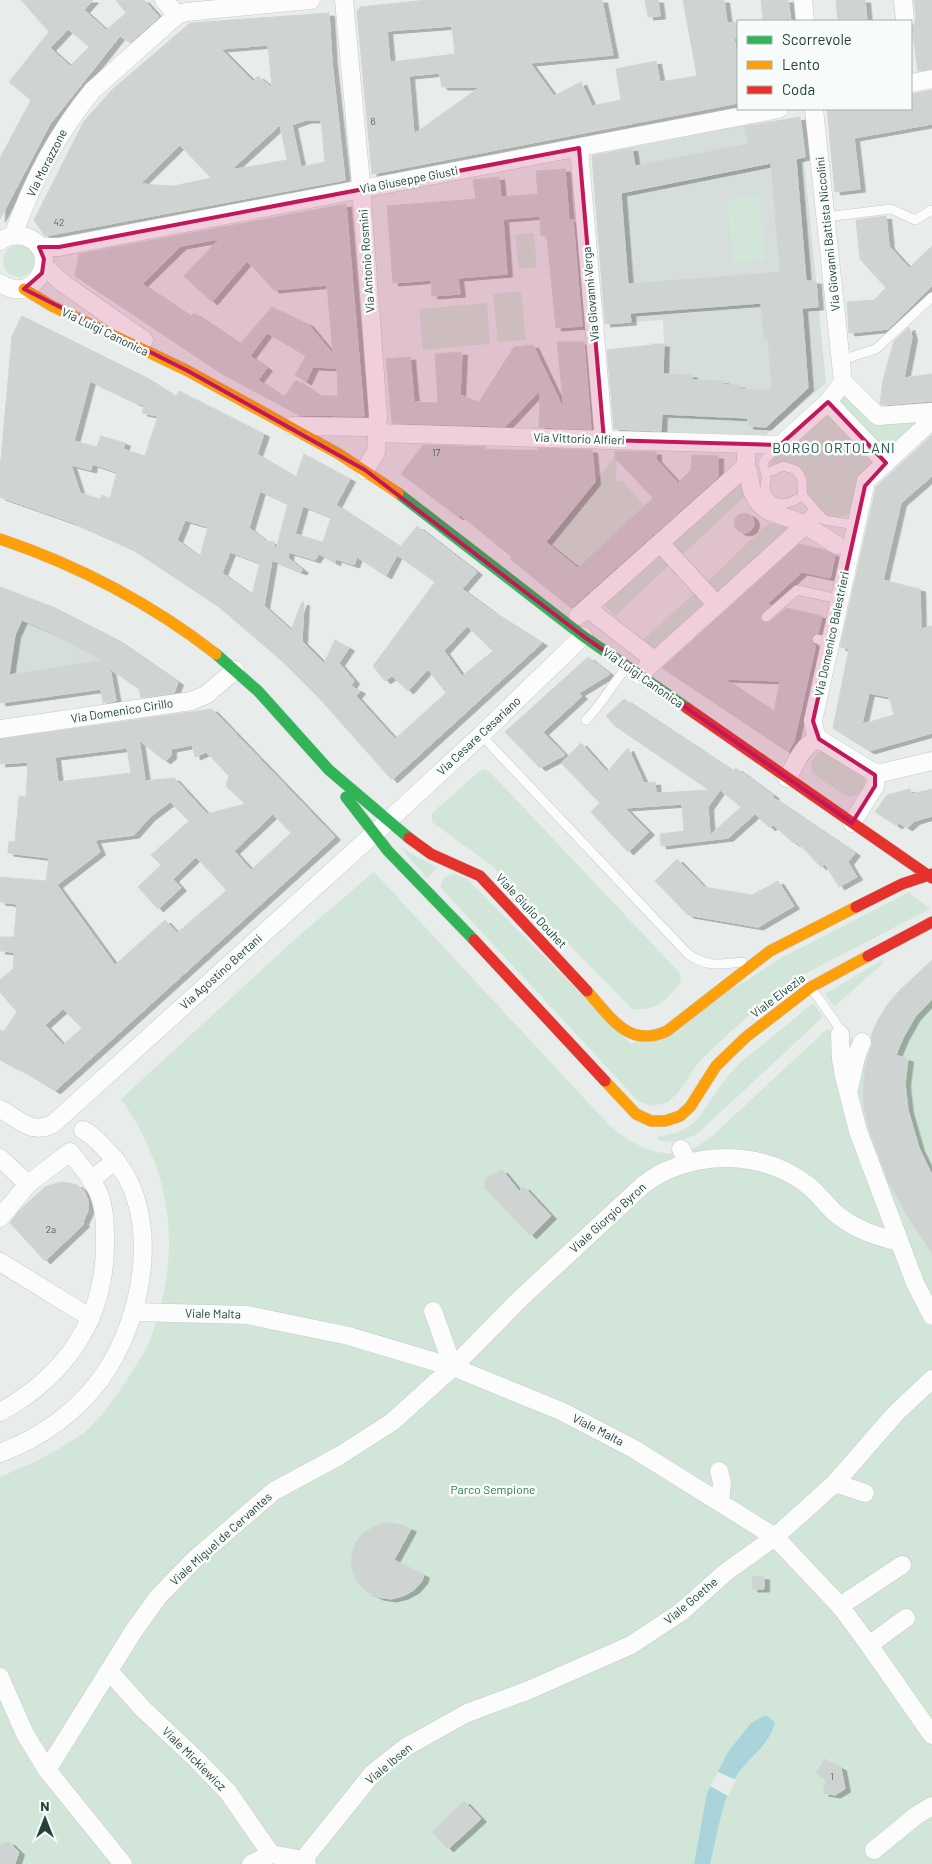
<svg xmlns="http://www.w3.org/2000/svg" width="932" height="1864" viewBox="0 0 932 1864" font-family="Barlow,sans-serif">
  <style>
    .built { fill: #d6dedb }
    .green { fill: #d1e6d8 }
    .water { fill: #a9d4db }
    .pier { fill: #e8edeb }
    .building { fill: #cfd4d2; stroke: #d1d6d4; fill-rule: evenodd; filter: url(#shadow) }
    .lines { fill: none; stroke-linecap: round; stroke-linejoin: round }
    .lane-casing { stroke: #c5cac8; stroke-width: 10 }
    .street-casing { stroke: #c5cac8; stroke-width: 19 }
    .fast-casing { stroke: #c3cbc8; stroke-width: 12 }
    .slow-casing { stroke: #c3cbc8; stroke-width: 12 }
    .jam-casing { stroke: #c3cbc8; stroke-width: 12 }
    .lane { stroke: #fcfcfc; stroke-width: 9 }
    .street { stroke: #fcfcfc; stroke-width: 18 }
    .fast { stroke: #30b455; stroke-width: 11 }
    .slow { stroke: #ff9f0a; stroke-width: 11 }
    .jam { stroke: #e5322d; stroke-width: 11 }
    .marked { fill: #c2185b; fill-opacity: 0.2; stroke: #c2185b; stroke-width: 4; stroke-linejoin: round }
    .labels { text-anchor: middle; stroke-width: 5; stroke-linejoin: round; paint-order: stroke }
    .number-label { font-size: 10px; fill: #506761 }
    .street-label { font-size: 12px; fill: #24423a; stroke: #f7fbf9 }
    .park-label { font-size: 12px; fill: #2d7a4b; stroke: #f7fbf9 }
    .neighbourhood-label { font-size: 14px; letter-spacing: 1px; fill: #1f5548; stroke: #f7fbf9 }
  </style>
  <defs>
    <filter id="shadow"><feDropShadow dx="5.5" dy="3" stdDeviation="0" flood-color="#0004"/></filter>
  </defs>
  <rect width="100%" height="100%" fill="#e8edeb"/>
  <g class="built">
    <polygon points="800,117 826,383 766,435 661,432 664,344 663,320 605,324 592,155 744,125"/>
    <polygon points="0,587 53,607 114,638 98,667 101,689 0,703"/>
  </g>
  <g class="green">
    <polygon points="759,197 765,260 733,263 727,199"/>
    <polygon points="534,233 537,267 519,269 515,235"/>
    <circle cx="19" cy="261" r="16"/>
    <polygon points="521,291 526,340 498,342 493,294"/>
    <polygon points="487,303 490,344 423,350 419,309"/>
    <polygon points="845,389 875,418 931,415 888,453 838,404"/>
    <path d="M828 412 875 458 849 513C821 532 804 488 795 468L770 470 771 462 774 456Z"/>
    <polygon points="617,454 616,481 622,481 645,506 569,577 568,560 546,542"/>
    <polygon points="744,477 745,496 679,558 668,545"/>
    <polygon points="768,523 793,527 717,598 704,585"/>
    <polygon points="661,551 672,562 615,616 603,603"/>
    <polygon points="697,591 709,604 652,656 639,643"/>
    <path d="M818 752H826L862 774 865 783C861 792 856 799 846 796L812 773 811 763Z"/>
    <path d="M482 769 490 772 677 970 680 974 681 981C675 991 662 1005 650 1008 644 1010 639 1008 633 1010L492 866 432 822V813Z"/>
    <polygon points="400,847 437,868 427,878"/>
    <path d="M374 872 608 1124C631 1144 663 1163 694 1148 700 1145 706 1140 711 1137L827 1029 867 1045 878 1020 887 1005 925 966 932 962V1864H0V1477C23 1467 44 1458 65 1445 71 1441 78 1437 84 1433 101 1417 114 1399 127 1380 132 1371 138 1363 143 1354 151 1341 155 1326 159 1311 181 1236 166 1162 121 1099L302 933Z"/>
    <polygon points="453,874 466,878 631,1044 746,981 779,959 909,892 930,909 793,980 769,998 727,1035 697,1064 678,1093 668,1102 653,1106 639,1102 440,887 444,878"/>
    <polygon points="882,960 883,963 834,1007 825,994"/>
    <path d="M813 1003 823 1017 697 1134C684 1140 672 1144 658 1140L659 1136C673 1135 686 1130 697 1120L726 1078 740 1063Z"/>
  </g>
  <path class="water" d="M766 1715 775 1722C769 1746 752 1754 739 1772 721 1800 718 1833 710 1864H694L707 1793 728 1752 751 1723Z"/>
  <polygon class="pier" points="718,1772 736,1780 728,1796 710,1786"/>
  <g class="building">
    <path d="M21 0H93L84 10 106 30 126 13 116 0H144L159 17 130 43 120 36 50 124 0 219V158L31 100 9 82 49 32ZM68 29 89 47 70 66 50 48Z"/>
    <path d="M427 0H602L613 55 530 63 554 96 581 82 592 106 621 100 616 69 656 61 660 82 697 76 683 0H724L727 23 738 22V38H734L738 60V103L372 174 357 12 360 7ZM452 26 455 54 390 62 387 31ZM439 73 442 87H480L414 134 409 76Z"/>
    <polygon points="645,0 658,0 660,16 648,17"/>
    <polygon points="761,0 788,0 791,21 763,21"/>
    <polygon points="836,0 865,0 867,21 838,21"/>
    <polygon points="914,0 932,0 932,69 918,71 912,28 916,20"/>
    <path d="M329 13 332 62 345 180 45 236 34 220 84 121 113 89 190 23ZM268 45 272 88 258 76 253 81 221 49ZM306 120H321L325 162 301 167 292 125ZM280 125 287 160 231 170ZM180 145 211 178 174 186 140 184Z"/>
    <polygon points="932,90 932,124 854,138 860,189 835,192 827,109 911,109 911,94"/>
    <path d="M800 117 805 157 796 159 806 281H816L818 307 802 308 808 388 766 427 748 426V418L662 414 661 431 614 429 607 350 651 345V344H664L663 374 692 375V380L724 381V385H740V389L772 390 768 339 764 340 761 303 630 313 631 322 605 324 592 156 632 148 635 166 748 144 744 127ZM771 163 780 272 628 284 621 193Z"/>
    <polygon points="565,169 569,220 573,220 582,326 556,328 547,236 541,236 540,216 503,219 507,274 458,278 460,294 432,296 431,280 393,283 387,206 476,199 473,180 499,177 501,197 538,194 536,171"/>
    <path d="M346 204 364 416 299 415 219 372 75 276 79 254ZM219 239 184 276 212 302 247 261 274 290 327 285 333 354 308 324 272 307 240 344 194 313 191 317 142 284 181 246ZM267 333 306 356 295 375 306 382 313 367 337 368 338 396H320L296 380 284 397 258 380 267 368 250 356Z"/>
    <polygon points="886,216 889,246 909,268 932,246 932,286 888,329 849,333 847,302 874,300 886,288 860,259 856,220"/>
    <path d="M22 316 143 376 176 397 179 391 264 434 257 454 296 477 304 454 350 479 336 505 400 547 417 526 477 572 462 589 493 612 542 643 392 780 319 698 282 661 219 607 130 548 74 523 0 497V470L12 336ZM90 381 136 403 144 405 142 413 158 416 145 456 123 449 125 443 101 436 97 447 74 441ZM92 464 117 472 110 499 102 495 100 499 80 493 71 465 91 470ZM260 491 288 504 276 549 274 547 275 542 266 541 249 528ZM303 506 331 517 323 542 295 534ZM185 520 208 527 200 557 177 540ZM230 552 260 563 252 595 222 573ZM289 552 315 560 319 554 335 563 336 559 354 565 357 557 386 576 397 555 435 582 373 666 385 681 392 676 408 691 428 669 446 693 395 739 356 696 360 691 351 686 354 681 339 663 349 648 335 640 324 663 302 641 304 603 302 602 291 630 264 606 272 560 301 572 303 570 288 558ZM467 626 493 651 462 676 444 651Z"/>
    <polygon points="909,327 912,337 904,378 932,374 932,401 882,405 880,404 883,380 894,341"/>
    <polygon points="557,342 584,342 591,429 539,427 540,390 506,426 392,423 386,359 410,357 414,402 438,403 435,354 462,352 460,395 479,402 514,347 533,345 564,410"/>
    <path d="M932 435V476L901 503 883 580 920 589 921 629 932 626V733L869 751 833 728 849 649 840 647 876 487ZM869 693 889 697 894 715 862 724Z"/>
    <polygon points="423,445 486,447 484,449 512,450 538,450 538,448 592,450 595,482 546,542 578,568 653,498 615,458 615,451 656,452 656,459 678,483 691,470 692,455 718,456 718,477 571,608 510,559 512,557 460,515 458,517 401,474"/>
    <circle cx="744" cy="523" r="10"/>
    <path d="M799 544 825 550 835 555 830 578 802 572 767 604 771 605 760 615 762 621 768 623 786 608 822 616 818 633H815L811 637V641L815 645V648L794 741 788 752 662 668ZM724 679 780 681 774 712Z"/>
    <path d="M0 587 53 607 114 638 178 682 174 693 141 698 139 689 110 669 116 701 103 703 101 689 0 703ZM22 620 48 631 104 660 9 675 15 635Z"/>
    <polygon points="588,657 610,674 579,693 582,696 543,732 565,755 540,768 505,732"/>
    <path d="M624 699 733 771 736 768 774 796 772 797 855 853 848 862 857 877 839 887 825 864 821 867 797 842 795 844 773 825 770 828 755 814 728 838 661 846 660 834 684 831 682 804 625 808 649 832 628 852 591 812 600 803 561 763 581 743 607 772 628 748 644 783 655 782 656 793 709 790 615 726 606 716ZM720 790 741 807 710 835 708 807Z"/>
    <path d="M212 709 335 837 55 1091 28 1074 0 1060V1030L4 1031 17 1012 0 992V980L13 969 14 952 0 951V937H14L17 904 0 902V877L46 881 49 858 8 853 9 841 15 842 19 796 26 797 28 762 0 764V739ZM139 740 165 761 171 756V749L192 745 195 757 206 752 229 776 226 786 245 804 207 814 174 778 143 781 145 779ZM127 748 131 773 58 782 55 757ZM170 802 189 821 151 855 161 865 138 887 158 909 181 888 173 879 196 857 224 887 226 891 177 933 165 920 115 965 57 885 100 852 95 840 134 835 150 817ZM273 814 291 833 251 870 234 851ZM63 1009 82 1028 63 1045 45 1025Z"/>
    <polygon points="910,789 912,794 932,789 932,816 915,821 907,828 899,823 897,826 875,812 887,795"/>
    <polygon points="677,859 704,887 752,895 778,881 794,906 758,927 688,915 655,881"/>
    <polygon points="932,960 932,999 915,1017 903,1038 896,1055 908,1059 905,1084 908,1110 919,1148 932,1175 932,1253 906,1214 888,1181 870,1132 865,1112 863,1094 865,1067 872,1045 871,1036 878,1020 887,1005 898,992"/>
    <polygon points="502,1170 519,1191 524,1187 551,1216 531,1236 484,1188 486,1178"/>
    <polygon points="64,1182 77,1185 84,1191 88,1200 88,1211 83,1222 84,1224 45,1261 10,1223 19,1211 45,1187 57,1183"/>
    <polygon points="381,1523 392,1523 402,1525 411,1529 394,1560 424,1575 422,1581 414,1590 403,1596 391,1599 378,1597 367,1592 358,1583 353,1572 351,1562 353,1551 356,1542 363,1533"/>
    <polygon points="753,1576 764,1577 764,1589 752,1589"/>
    <polygon points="825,1759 841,1768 845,1789 835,1795 823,1793 826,1781 816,1772"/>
    <polygon points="464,1801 481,1819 448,1849 432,1832"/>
    <polygon points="9,1842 19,1852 15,1864 0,1864 0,1845"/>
  </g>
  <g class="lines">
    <g class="lane-casing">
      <g id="lane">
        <polyline points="826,217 891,209 915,220 932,210"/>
        <polyline points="841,360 876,349 932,297"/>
        <path d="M779 447 765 459 763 464C764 468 766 472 766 476 767 480 765 484 765 488 767 504 785 507 797 499"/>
        <path d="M772 471 783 466 796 470C806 481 800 486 803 496L824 520 856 525"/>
        <polyline points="766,617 797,590 839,599"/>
        <polyline points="817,639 830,642"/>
        <path d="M586 720C602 704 612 684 627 667"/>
        <path d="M481 735 688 954C708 968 720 964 742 962"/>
        <polyline points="812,989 838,1026 840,1034"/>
      </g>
    </g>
    <g class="street-casing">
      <g id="street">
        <polyline points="164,0 177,15"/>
        <polyline points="344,0 360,173 378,414 376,452 365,470"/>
        <polyline points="803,0 805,21"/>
        <polyline points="903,0 905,21"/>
        <polyline points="911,83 932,79"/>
        <polyline points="814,109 843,382 878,416 932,412"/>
        <polyline points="579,148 604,440"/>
        <path d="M13 236C31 184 58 132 93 90L177 15 186 12 311 0"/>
        <path d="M0 241C8 236 17 234 26 237 63 249 37 308 0 283"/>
        <polyline points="39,247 59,247 779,109"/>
        <polyline points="44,266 64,284 144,340"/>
        <polyline points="828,402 886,463"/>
        <polyline points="932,420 866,481 813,721 815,732 819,739 873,772 881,773 932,761"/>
        <polyline points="293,426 367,427"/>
        <polyline points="378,433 780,445 828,402 843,382"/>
        <polyline points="813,517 805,525 837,545"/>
        <polyline points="660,543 716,604"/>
        <polyline points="587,608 654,660"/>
        <polyline points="578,616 746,466 746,455"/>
        <path d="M639 675 805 525C785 513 764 518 753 493 749 484 751 477 746 466"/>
        <polyline points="0,729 191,701 206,695 235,670"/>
        <path d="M787 778C795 766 805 737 822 741"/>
        <polyline points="852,823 875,786 876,778 873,772"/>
        <polyline points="840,1034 841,1059 844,1076 858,1131 915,1283 932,1316"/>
        <polyline points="849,1089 856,1057 862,1042"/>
        <path d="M0 1109C20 1119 29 1135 53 1124L389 820 481 735 583 636"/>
        <polyline points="681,1149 688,1163"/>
        <polyline points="0,1158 28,1184"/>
        <polyline points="91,1180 116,1160"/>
        <path d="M0 1218 28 1184 70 1152C80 1165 92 1178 98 1192 105 1208 105 1225 105 1241 106 1318 66 1376 0 1412"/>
        <polyline points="0,1262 91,1318"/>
        <polyline points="433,1311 453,1367"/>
        <polyline points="133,1312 247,1315 349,1336 453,1367 561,1411 634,1449 775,1537 840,1606 869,1645 932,1735"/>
        <path d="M0 1453C40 1438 74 1414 100 1380 144 1320 165 1211 109 1153 101 1145 94 1135 83 1130"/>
        <polyline points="719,1471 722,1482 720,1502"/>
        <polyline points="835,1483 865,1493"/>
        <polyline points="840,1606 902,1565"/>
        <polyline points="869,1645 906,1618"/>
        <polyline points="109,1671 143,1709 195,1758 228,1792 271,1854"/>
        <polyline points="0,1677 25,1734 47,1770 123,1864"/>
        <path d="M47 1770 133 1632 158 1597 195 1559 274 1491 339 1456 392 1422 453 1367 521 1298 643 1185C650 1180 658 1174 666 1171 712 1150 770 1154 810 1187 819 1195 826 1204 834 1212 853 1229 876 1236 899 1242"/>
        <polyline points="874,1850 917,1815 932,1806"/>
        <polyline points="303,1860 373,1773 406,1747 467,1713 529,1690 631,1645 681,1612 726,1572 775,1537 835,1483 895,1414 932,1379"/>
        <polyline points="251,1864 271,1854 303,1860 307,1864"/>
      </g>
    </g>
    <g class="fast-casing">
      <g id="fast">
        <polyline points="398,493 583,636 687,708"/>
        <polyline points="216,654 258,691 329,770 409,838"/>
        <polyline points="346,797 388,851 474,940"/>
      </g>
    </g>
    <g class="slow-casing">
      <g id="slow">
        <polyline points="24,289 52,306 188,371 339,454 398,493"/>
        <path d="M0 539C80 566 149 602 216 654"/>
        <path d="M587 991C610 1016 628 1049 667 1031L770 951 856 907"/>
        <polyline points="605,1081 636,1114 651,1121 665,1121 680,1116 690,1107 716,1066 746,1037 811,987 868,956"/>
      </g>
    </g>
    <g class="jam-casing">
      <g id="jam">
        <polyline points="687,708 932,878"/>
        <polyline points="409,838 431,854 480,876 587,991"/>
        <polyline points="856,907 902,884 932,874"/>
        <polyline points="474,940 605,1081"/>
        <polyline points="868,956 932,922"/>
      </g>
    </g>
    <use href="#lane" class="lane"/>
    <use href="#street" class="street"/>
    <use href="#fast" class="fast"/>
    <use href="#slow" class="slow"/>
    <use href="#jam" class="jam"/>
  </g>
  <path class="marked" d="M579 148 604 440 780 445 828 402 886 463 865 486 813 721 819 739 875 775V786L852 823 583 636 365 470 188 371 24 289 42 273 44 259 39 247H59Z"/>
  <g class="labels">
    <g class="number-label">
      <text x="373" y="125">6</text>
      <text x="59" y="226">42</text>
      <text x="436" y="456">17</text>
      <text x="51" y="1233">2a</text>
      <text x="832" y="1780">1</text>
    </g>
    <g class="street-label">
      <text transform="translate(47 163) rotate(-63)" y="4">Via Morazzone</text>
      <text transform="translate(409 180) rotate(-11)" y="4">Via Giuseppe Giusti</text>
      <text transform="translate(828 234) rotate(-96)" y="4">Via Giovanni Battista Niccolini</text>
      <text transform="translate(367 261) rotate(-94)" y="4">Via Antonio Rosmini</text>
      <text transform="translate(591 294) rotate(-95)" y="4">Via Giovanni Verga</text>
      <text transform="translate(105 332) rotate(26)" y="4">Via Luigi Canonica</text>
      <text transform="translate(579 439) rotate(2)" y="4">Via Vittorio Alfieri</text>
      <text transform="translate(832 634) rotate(-78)" y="4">Via Domenico Balestrieri</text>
      <text transform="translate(643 678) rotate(35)" y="4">Via Luigi Canonica</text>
      <text transform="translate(122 711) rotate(-9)" y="4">Via Domenico Cirillo</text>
      <text transform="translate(479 736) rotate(-43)" y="4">Via Cesare Cesariano</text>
      <text transform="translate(531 911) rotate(47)" y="4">Viale Giulio Douhet</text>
      <text transform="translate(221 972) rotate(-42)" y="4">Via Agostino Bertani</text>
      <text transform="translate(778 996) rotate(-37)" y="4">Viale Elvezia</text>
      <text transform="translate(608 1218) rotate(-42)" y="4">Viale Giorgio Byron</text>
      <text transform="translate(213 1314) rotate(1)" y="4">Viale Malta</text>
      <text transform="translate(598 1430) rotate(27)" y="4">Viale Malta</text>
      <text transform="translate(221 1539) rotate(-42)" y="4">Viale Miguel de Cervantes</text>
      <text transform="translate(691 1601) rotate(-40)" y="4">Viale Goethe</text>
      <text transform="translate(194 1759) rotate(45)" y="4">Viale Mickiewicz</text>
      <text transform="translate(389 1764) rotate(-40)" y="4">Viale Ibsen</text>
    </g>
    <g class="park-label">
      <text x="493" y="1494">Parco Sempione</text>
    </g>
    <g class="neighbourhood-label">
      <text x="834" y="453">BORGO ORTOLANI</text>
    </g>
  </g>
  <rect x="737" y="20" width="175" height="90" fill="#f7fbf9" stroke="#a3b1ad"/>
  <rect x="747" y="36" width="25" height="8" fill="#30b455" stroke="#a3b1ad"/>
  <text x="782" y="45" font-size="15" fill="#24423a">Scorrevole</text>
  <rect x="747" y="61" width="25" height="8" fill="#ff9f0a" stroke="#a3b1ad"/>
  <text x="782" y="70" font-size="15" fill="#24423a">Lento</text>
  <rect x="747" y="86" width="25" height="8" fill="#e5322d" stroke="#a3b1ad"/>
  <text x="782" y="95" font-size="15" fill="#24423a">Coda</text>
  <g transform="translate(45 1819)" stroke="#f7fbf9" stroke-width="4" paint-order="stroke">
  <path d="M0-4L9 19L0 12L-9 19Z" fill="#24423a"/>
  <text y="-8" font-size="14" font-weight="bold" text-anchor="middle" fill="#24423a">N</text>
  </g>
</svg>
